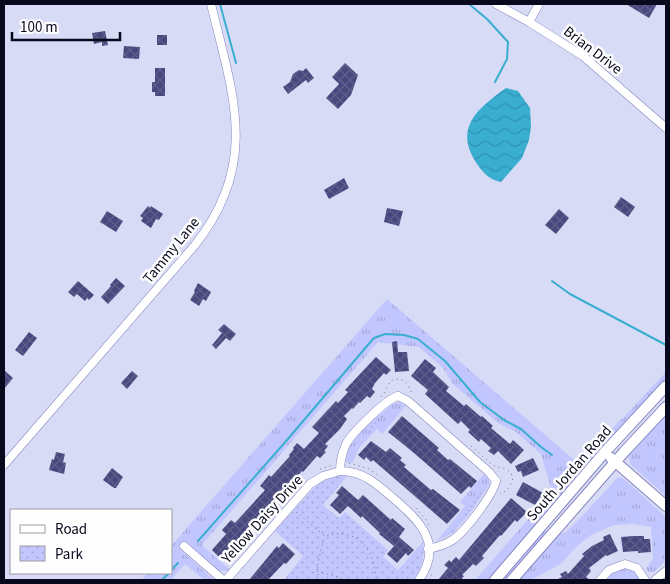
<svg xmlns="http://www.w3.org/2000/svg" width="670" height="584" viewBox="0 0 670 584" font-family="'Source Sans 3',sans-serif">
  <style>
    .grass { fill: url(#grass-tufts) }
    .park { fill: url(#park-dots) }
    .water { fill: url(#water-waves) }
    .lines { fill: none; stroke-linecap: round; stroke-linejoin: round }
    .stream { stroke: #39aed0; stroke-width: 2 }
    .building { fill: url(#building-cross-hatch) }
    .street-casing { stroke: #8385c1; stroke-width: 9 }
    .secondary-casing { stroke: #8385c1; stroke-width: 12 }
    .path { stroke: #6d6f86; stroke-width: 1; stroke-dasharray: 1 4; stroke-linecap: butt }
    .street { stroke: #fff; stroke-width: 8 }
    .secondary { stroke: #fff; stroke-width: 10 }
    .labels { text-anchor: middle; stroke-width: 5; stroke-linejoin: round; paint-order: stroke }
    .street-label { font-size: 15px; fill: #09091e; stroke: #fefefe }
  </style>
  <defs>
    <pattern id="grass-tufts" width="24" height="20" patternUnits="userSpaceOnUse" patternTransform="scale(1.25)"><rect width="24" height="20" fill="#c2c6fe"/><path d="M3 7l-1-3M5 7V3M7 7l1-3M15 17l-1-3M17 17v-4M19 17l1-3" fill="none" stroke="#a5a9d9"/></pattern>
    <pattern id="park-dots" width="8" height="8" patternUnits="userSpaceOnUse" patternTransform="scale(1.25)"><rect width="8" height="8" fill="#c2c6fe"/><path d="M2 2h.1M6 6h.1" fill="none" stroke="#a5a9d9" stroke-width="1.8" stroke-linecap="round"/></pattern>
    <pattern id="water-waves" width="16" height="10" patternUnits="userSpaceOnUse" patternTransform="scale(1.25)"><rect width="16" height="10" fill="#39aed0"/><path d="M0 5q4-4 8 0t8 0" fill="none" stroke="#3194b2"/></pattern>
    <pattern id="building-cross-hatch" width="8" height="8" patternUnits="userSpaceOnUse" patternTransform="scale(1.25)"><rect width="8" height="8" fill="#48487f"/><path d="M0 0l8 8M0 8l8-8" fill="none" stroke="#5e5e8b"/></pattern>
  </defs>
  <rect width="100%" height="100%" fill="#d8dbf5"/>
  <g class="grass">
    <polygon points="387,299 580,465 619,421 624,417 666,372 666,380 578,477 488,580 475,580 552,492 541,454 516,432 498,423 453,384 442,367 419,347 378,342 202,545 229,569 228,571 219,571 187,542 181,550 214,580 204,580 185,564 171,580 141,580 148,573 171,573 171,546"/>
    <path d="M399 402 406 406 382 434 377 429 360 447 352 463 346 462C347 437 376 419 392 404Z"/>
    <polygon points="666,414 666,496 631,465 628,455"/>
    <polygon points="484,474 489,480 489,485 471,512 453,533 437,541 465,506 460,502"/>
    <polygon points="618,477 624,479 666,517 666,560 654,572 648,572 646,568 653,559 651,527 634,524 614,525 591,535 575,548 561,564 531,580 518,580 550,544 560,534 566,532 587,511"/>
    <polygon points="545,530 547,534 506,580 500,580 543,531"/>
    <path d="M625 568C632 569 639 572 639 580H605L613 573Z"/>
  </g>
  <path class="park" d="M337 476H347L323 505 339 518 345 512 388 550 383 557 398 570 423 542C425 556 422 569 413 580L285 579 303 556 275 531 316 486 323 481Z"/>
  <path class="water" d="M506 88 518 91 530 108 531 127 529 140 522 158 501 182C490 180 484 174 477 164 453 128 477 109 506 88Z"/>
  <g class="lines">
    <g class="stream">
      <polyline points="220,4 236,63"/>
      <polyline points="469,4 487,19 508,42 507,59 495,82"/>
      <polyline points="552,281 570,294 666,345"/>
      <polyline points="198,541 287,440 367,346 374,338 385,334 404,335 418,339 445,361 480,402 504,420 521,429 541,447 552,455"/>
      <polyline points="171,570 178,563"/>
      <polyline points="162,580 169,573"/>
    </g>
  </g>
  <g class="building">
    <polygon points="626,4 657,4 649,18"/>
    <polygon points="105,31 108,45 102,46 102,42 94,44 92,33"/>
    <rect x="157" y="35" width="10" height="10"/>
    <polygon points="124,46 140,47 139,59 123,58"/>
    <polygon points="345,63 358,75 351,95 338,109 326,98 339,84 332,77"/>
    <polygon points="155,68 165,68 165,96 155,96 155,92 152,92 152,82 155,82"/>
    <polygon points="306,68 314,78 308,83 306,80 288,94 283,87 290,82 293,74 299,70 303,71"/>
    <polygon points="344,178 349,188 329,199 324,190"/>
    <polygon points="621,197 635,207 628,217 614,207"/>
    <polygon points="148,206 150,208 151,206 163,214 159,220 156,219 151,228 141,221 143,218 140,216"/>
    <polygon points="387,208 403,211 399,226 384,222"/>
    <polygon points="559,209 569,218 556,234 545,225"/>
    <polygon points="107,211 123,221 116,232 100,222"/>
    <polygon points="116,278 125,286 108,304 101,297 111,286 110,285"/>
    <polygon points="78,281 94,295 89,300 87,298 85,301 77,294 74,297 68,292"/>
    <polygon points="198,283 211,292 206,301 203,299 199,306 190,300 195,292 194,291"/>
    <polygon points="224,324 236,334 230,341 226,338 216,349 212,345 222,333 218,330"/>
    <polygon points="29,332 37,338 23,356 15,350"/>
    <polygon points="397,341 398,352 407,352 409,371 395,372 392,342"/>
    <polygon points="376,357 391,370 386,375 384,373 375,383 372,389 375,392 370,398 367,396 360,403 359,402 353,409 352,408 344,416 347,419 340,429 325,444 328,446 324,451 326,452 320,458 317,456 303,472 302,471 289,485 288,484 280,493 281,494 241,537 243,539 222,560 212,550 226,534 222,530 231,520 235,523 265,490 260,486 269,475 271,477 290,456 289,455 294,449 293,448 297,443 304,449 319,433 312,427 336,401 338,403 348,392 345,390"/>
    <polygon points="425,359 436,368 433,372 449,387 446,391 464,406 466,404 481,417 482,416 493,426 491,428 510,444 513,440 524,450 511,464 498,451 494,455 488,451 491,448 481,439 479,442 468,432 470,430 461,421 458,424 425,394 428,390 411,376"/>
    <polygon points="4,370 13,378 4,389"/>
    <polygon points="132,371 138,376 127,389 121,383"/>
    <polygon points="402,416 439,448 437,450 448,460 450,459 477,481 471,488 469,486 461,494 414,453 388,432"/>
    <polygon points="371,441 386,452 390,448 402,458 400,460 406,465 404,467 411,473 431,490 433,489 460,510 447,524 373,460 371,462 366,457 364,460 358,455"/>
    <polygon points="56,452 65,454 63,462 66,463 64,474 49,470 52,459 54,460"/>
    <polygon points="533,458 539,470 523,477 521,471 518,472 515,466"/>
    <polygon points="112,468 123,477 116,488 114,488 103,480"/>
    <polygon points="523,482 543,493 535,505 516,495"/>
    <polygon points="342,486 358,500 363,495 391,520 392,518 405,529 399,537 414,550 408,556 406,553 397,563 387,554 394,546 379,534 380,533 362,516 361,518 348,506 340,514 330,505 339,495 336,493"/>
    <polygon points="511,498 527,512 517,522 515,520 501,536 500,535 482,556 484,558 476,566 473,564 462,575 464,576 461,580 438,580 448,568 444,565 449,560 451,562 456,557 459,560"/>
    <polygon points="610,534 618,551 607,556 606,555 589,568 591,571 586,577 590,580 556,580 562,577 560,574 566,571 568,574 584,556 582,554 592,546 604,540 603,537"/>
    <polygon points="634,536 644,536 644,539 650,539 651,552 638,553 638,551 623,552 621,537"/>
    <polygon points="283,543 295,554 286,564 284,563 268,580 249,580 277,546 279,548"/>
  </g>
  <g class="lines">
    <g class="street-casing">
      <g id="street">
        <polyline points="496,4 529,22 583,56 666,128"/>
        <polyline points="529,22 539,4"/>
        <polyline points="398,396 408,401 489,472 496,481"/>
        <path d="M4 465 195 245C260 163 233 95 211 4"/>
        <path d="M340 471C363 471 377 484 393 498 420 521 444 544 419 580"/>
        <polyline points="184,546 223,580"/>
        <path d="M428 549C438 547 447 544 454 539 466 530 493 495 496 481"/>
        <path d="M226 580 310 484 323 476 340 471C340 462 342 453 346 444 352 433 386 399 398 396"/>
        <polyline points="600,580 609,570 625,564 637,568 645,580"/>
        <polyline points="655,580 666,571"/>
      </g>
    </g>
    <g class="secondary-casing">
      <g id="secondary">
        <polyline points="611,458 666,506"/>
        <polyline points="495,580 604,453 666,386"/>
        <polyline points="512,580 624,452 666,407"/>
      </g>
    </g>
    <g class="path">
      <path d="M381 397C387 391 386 384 394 379 406 379 408 384 412 394"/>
      <polyline points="371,427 385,414"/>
      <path d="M471 446C479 452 487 462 495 466 499 468 503 467 507 470 519 477 509 491 500 494"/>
      <polyline points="349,463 369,469 381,477"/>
      <polyline points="320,469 333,465"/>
      <polyline points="416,508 425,518 431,528"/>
      <path d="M296 512 325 536C357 526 375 550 376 580"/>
      <polyline points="466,515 483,490"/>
      <path d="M317 571C326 575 337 574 343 580"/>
      <polyline points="319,580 317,567 324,537"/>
      <polyline points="429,580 433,571"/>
    </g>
    <use href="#street" class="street"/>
    <use href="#secondary" class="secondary"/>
  </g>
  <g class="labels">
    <g class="street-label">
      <text transform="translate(593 50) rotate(37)" y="5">Brian Drive</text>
      <text transform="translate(171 250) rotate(-51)" y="5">Tammy Lane</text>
      <text transform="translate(569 473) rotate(-49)" y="5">South Jordan Road</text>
      <text transform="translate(262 519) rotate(-48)" y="5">Yellow Daisy Drive</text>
    </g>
  </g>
  <rect width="670" height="584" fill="none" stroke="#09091e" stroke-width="10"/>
  <rect x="10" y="509" width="162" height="65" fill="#fefefe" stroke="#9c9ca4"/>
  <rect x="20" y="525" width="25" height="8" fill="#ffffff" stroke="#9c9ca4"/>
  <text x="55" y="534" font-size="15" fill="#09091e">Road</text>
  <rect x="20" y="546" width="25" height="15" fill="url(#park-dots)" stroke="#9c9ca4"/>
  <text x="55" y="559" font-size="15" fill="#09091e">Park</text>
  <path d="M12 32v8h108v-8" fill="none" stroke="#09091e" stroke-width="2.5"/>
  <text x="20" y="32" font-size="15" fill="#09091e" stroke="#fefefe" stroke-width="4" paint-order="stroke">100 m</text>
</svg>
